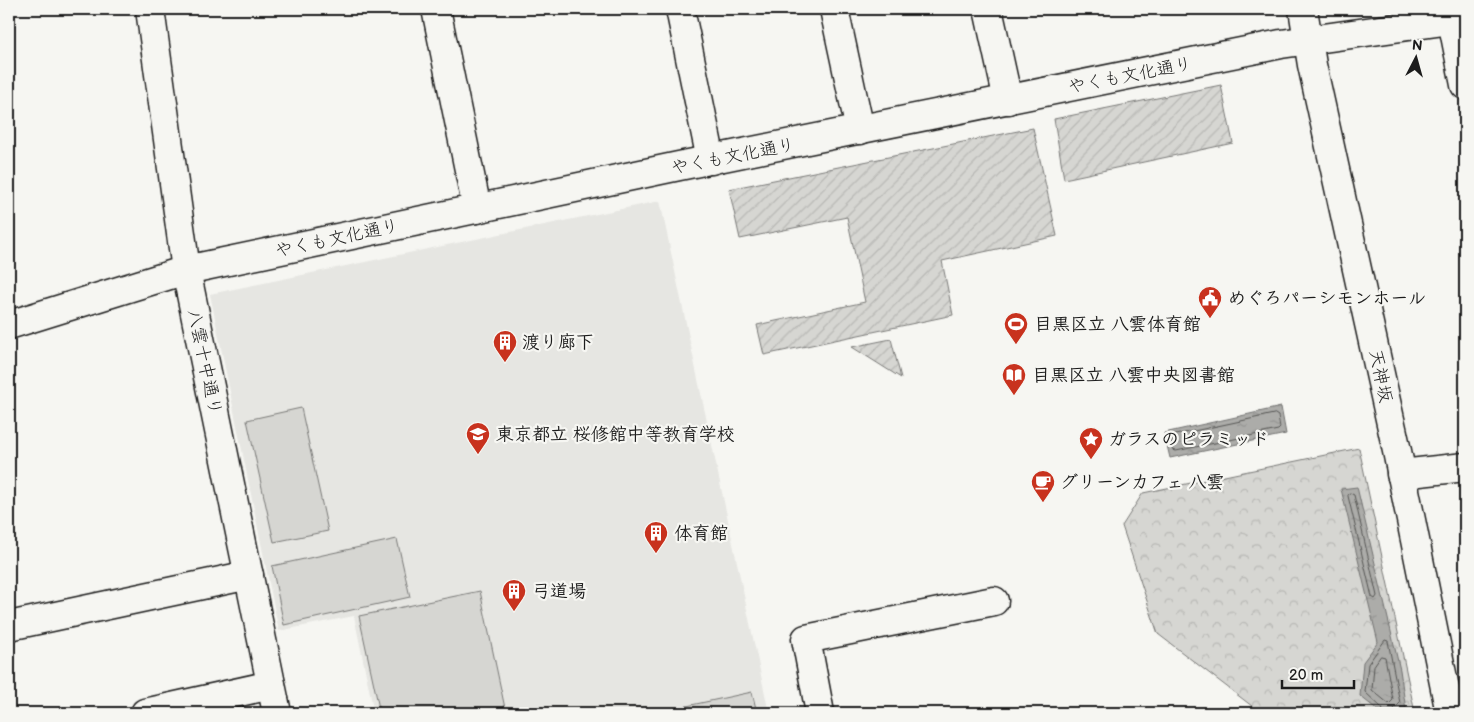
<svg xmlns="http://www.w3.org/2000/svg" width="1474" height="722" viewBox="0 0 1474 722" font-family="'Balsamiq Sans','Klee One',sans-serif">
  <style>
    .built { fill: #e6e6e2 }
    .park { fill: url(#park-crowns); stroke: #797977 }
    .garden { fill: url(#garden-furrows); stroke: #797977 }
    .pitch { fill: #d6d6d2; stroke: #797977 }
    .water { fill: url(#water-ripples); stroke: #727271 }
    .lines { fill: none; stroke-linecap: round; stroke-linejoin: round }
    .shore { stroke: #565654; stroke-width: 1 }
    .minor-casing { stroke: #1c1c1c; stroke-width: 31 }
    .minor { stroke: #f6f6f2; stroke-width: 28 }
    .labels { text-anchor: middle; stroke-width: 4.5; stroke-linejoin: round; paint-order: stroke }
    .street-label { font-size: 18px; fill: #1c1c1c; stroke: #f6f6f2 }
    .poi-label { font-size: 18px; font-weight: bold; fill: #1c1c1c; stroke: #f6f6f2; text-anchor: start }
  </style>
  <defs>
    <pattern id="park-crowns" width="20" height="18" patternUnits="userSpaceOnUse" patternTransform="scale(1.25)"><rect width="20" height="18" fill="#d6d6d2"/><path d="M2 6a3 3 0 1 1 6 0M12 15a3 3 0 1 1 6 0" fill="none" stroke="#b7b7b4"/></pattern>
    <pattern id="garden-furrows" width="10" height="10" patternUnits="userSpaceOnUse" patternTransform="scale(1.25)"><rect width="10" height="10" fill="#d6d6d2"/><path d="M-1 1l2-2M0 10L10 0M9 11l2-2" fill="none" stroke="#b7b7b4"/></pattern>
    <pattern id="water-ripples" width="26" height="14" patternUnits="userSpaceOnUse" patternTransform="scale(1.25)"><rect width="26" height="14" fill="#acaca9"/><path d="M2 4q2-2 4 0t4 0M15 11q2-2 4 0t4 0" fill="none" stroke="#939391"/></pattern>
  </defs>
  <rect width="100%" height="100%" fill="#f6f6f2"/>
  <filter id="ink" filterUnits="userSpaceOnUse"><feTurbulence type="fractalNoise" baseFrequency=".02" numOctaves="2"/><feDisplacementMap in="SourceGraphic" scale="10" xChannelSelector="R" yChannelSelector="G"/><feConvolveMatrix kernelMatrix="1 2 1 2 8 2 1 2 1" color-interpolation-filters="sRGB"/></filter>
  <g filter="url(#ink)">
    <polygon class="built" points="660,201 769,713 374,713 354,616 279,631 210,294"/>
    <polygon class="park" points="1359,448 1415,713 1261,713 1158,634 1122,526 1143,493"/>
    <g class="garden">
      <polygon points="1221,85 1233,143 1064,179 1054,119"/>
      <polygon points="1033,128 1057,236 942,261 953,315 764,355 757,325 865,302 847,217 740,239 729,189"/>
      <polygon points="891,339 901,378 852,347"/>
    </g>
    <g class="pitch">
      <polygon points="301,408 328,531 274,542 247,420"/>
      <polygon points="397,539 410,597 284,625 272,566"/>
      <polygon points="480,591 506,713 380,713 359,616"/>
      <polygon points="752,692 757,713 654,713"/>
    </g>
    <g class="water">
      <polygon points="1281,407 1286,434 1170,458 1164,433"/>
      <polygon points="1357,487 1400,670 1406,710 1380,712 1360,696 1363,662 1378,642 1341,489"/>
    </g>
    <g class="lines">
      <g class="shore">
        <polygon points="1275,414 1278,416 1280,428 1278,430 1176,451 1173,450 1171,439 1172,436"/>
        <polygon points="1350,493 1354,495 1377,596 1375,599 1372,597 1348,496"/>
        <polygon points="1381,656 1385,657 1393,700 1389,704 1372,690 1374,666"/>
        <polyline points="1384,713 1382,708 1365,692 1368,664 1385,640 1388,641 1400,703 1394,709 1393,713"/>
      </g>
      <g class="minor-casing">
        <g id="minor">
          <polyline points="150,9 186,270 277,713"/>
          <polyline points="436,9 477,209"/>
          <polyline points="680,9 711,160"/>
          <polyline points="834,9 860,130"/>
          <polyline points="988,9 1008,100"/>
          <polyline points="1303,9 1312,65 1397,451 1450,713"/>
          <polyline points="1452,20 1465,85"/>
          <polyline points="9,325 186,270 679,166 1281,44 1465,18"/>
          <polyline points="1401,474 1465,467"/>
          <polyline points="9,626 249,575"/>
          <polyline points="145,713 271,685"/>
          <polyline points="820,713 806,639 994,601"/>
        </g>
      </g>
      <use href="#minor" class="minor"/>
    </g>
  </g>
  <defs>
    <g id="civic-pin" transform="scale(1.25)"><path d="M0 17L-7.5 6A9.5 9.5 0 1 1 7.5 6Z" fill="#c8321e" stroke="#f6f6f2"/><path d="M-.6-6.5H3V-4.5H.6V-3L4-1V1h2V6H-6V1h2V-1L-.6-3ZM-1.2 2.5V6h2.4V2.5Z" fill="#fff"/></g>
    <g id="stadium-pin" transform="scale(1.25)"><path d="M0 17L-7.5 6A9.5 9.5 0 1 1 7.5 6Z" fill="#c8321e" stroke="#f6f6f2"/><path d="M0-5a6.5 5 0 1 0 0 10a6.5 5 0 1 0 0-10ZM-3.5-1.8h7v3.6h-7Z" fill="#fff"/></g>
    <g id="building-pin" transform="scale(1.25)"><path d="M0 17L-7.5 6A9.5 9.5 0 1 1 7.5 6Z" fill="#c8321e" stroke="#f6f6f2"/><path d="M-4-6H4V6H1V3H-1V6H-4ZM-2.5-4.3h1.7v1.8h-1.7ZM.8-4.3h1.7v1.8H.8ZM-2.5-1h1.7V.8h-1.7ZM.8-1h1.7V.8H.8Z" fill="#fff"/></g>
    <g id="library-pin" transform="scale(1.25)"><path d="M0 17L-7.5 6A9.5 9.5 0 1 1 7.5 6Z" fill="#c8321e" stroke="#f6f6f2"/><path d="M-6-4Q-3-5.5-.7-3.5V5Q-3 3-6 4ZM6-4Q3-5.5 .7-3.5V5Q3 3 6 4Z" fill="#fff"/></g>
    <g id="school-pin" transform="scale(1.25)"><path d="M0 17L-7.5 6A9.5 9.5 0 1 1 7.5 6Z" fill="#c8321e" stroke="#f6f6f2"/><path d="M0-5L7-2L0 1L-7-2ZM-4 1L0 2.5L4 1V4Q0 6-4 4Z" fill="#fff"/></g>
    <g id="sight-pin" transform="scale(1.25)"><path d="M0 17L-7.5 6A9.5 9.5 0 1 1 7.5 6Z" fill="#c8321e" stroke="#f6f6f2"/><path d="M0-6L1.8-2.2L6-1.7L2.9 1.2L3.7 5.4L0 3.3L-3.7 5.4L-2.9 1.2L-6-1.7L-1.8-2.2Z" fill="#fff"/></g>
    <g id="cafe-pin" transform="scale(1.25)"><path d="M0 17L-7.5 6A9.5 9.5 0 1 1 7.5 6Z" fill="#c8321e" stroke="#f6f6f2"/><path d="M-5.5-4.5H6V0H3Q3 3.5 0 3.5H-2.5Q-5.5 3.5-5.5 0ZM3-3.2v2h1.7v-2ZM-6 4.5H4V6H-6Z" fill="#fff"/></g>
  </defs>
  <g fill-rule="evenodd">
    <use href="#civic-pin" x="1210" y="298"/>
    <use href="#stadium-pin" x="1016" y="324"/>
    <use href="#building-pin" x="505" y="342"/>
    <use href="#library-pin" x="1014" y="375"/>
    <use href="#school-pin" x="478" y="434"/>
    <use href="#sight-pin" x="1091" y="439"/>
    <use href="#cafe-pin" x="1043" y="482"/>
    <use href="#building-pin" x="656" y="533"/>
    <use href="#building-pin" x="514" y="591"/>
  </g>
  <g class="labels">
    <g class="street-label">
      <text transform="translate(1130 75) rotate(-11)" y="6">やくも文化通り</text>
      <text transform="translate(733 156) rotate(-11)" y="6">やくも文化通り</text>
      <text transform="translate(337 238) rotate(-12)" y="6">やくも文化通り</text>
      <text transform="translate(205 362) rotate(78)" y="6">八雲十中通り</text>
      <text transform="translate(1381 376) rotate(78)" y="6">天神坂</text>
    </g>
    <g class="poi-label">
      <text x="1228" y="304">めぐろパーシモンホール</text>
      <text x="1034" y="330">目黒区立 八雲体育館</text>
      <text x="522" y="348">渡り廊下</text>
      <text x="1032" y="381">目黒区立 八雲中央図書館</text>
      <text x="496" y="440">東京都立 桜修館中等教育学校</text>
      <text x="1108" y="445">ガラスのピラミッド</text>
      <text x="1060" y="488">グリーンカフェ 八雲</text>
      <text x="674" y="539">体育館</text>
      <text x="532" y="597">弓道場</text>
    </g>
  </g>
  <rect width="1474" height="722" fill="none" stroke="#f6f6f2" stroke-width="30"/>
  <rect x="15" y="15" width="1444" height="692" fill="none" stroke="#1c1c1c" stroke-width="2" filter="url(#ink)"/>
  <g transform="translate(1416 58) rotate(6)" stroke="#f6f6f2" stroke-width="4" paint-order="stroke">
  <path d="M0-4L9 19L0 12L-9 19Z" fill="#1c1c1c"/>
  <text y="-8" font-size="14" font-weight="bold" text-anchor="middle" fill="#1c1c1c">N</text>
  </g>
  <path d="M1282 680v8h72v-8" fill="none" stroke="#1c1c1c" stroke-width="2.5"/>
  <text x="1289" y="680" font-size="15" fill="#1c1c1c" stroke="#f6f6f2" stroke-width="4" paint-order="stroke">20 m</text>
</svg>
